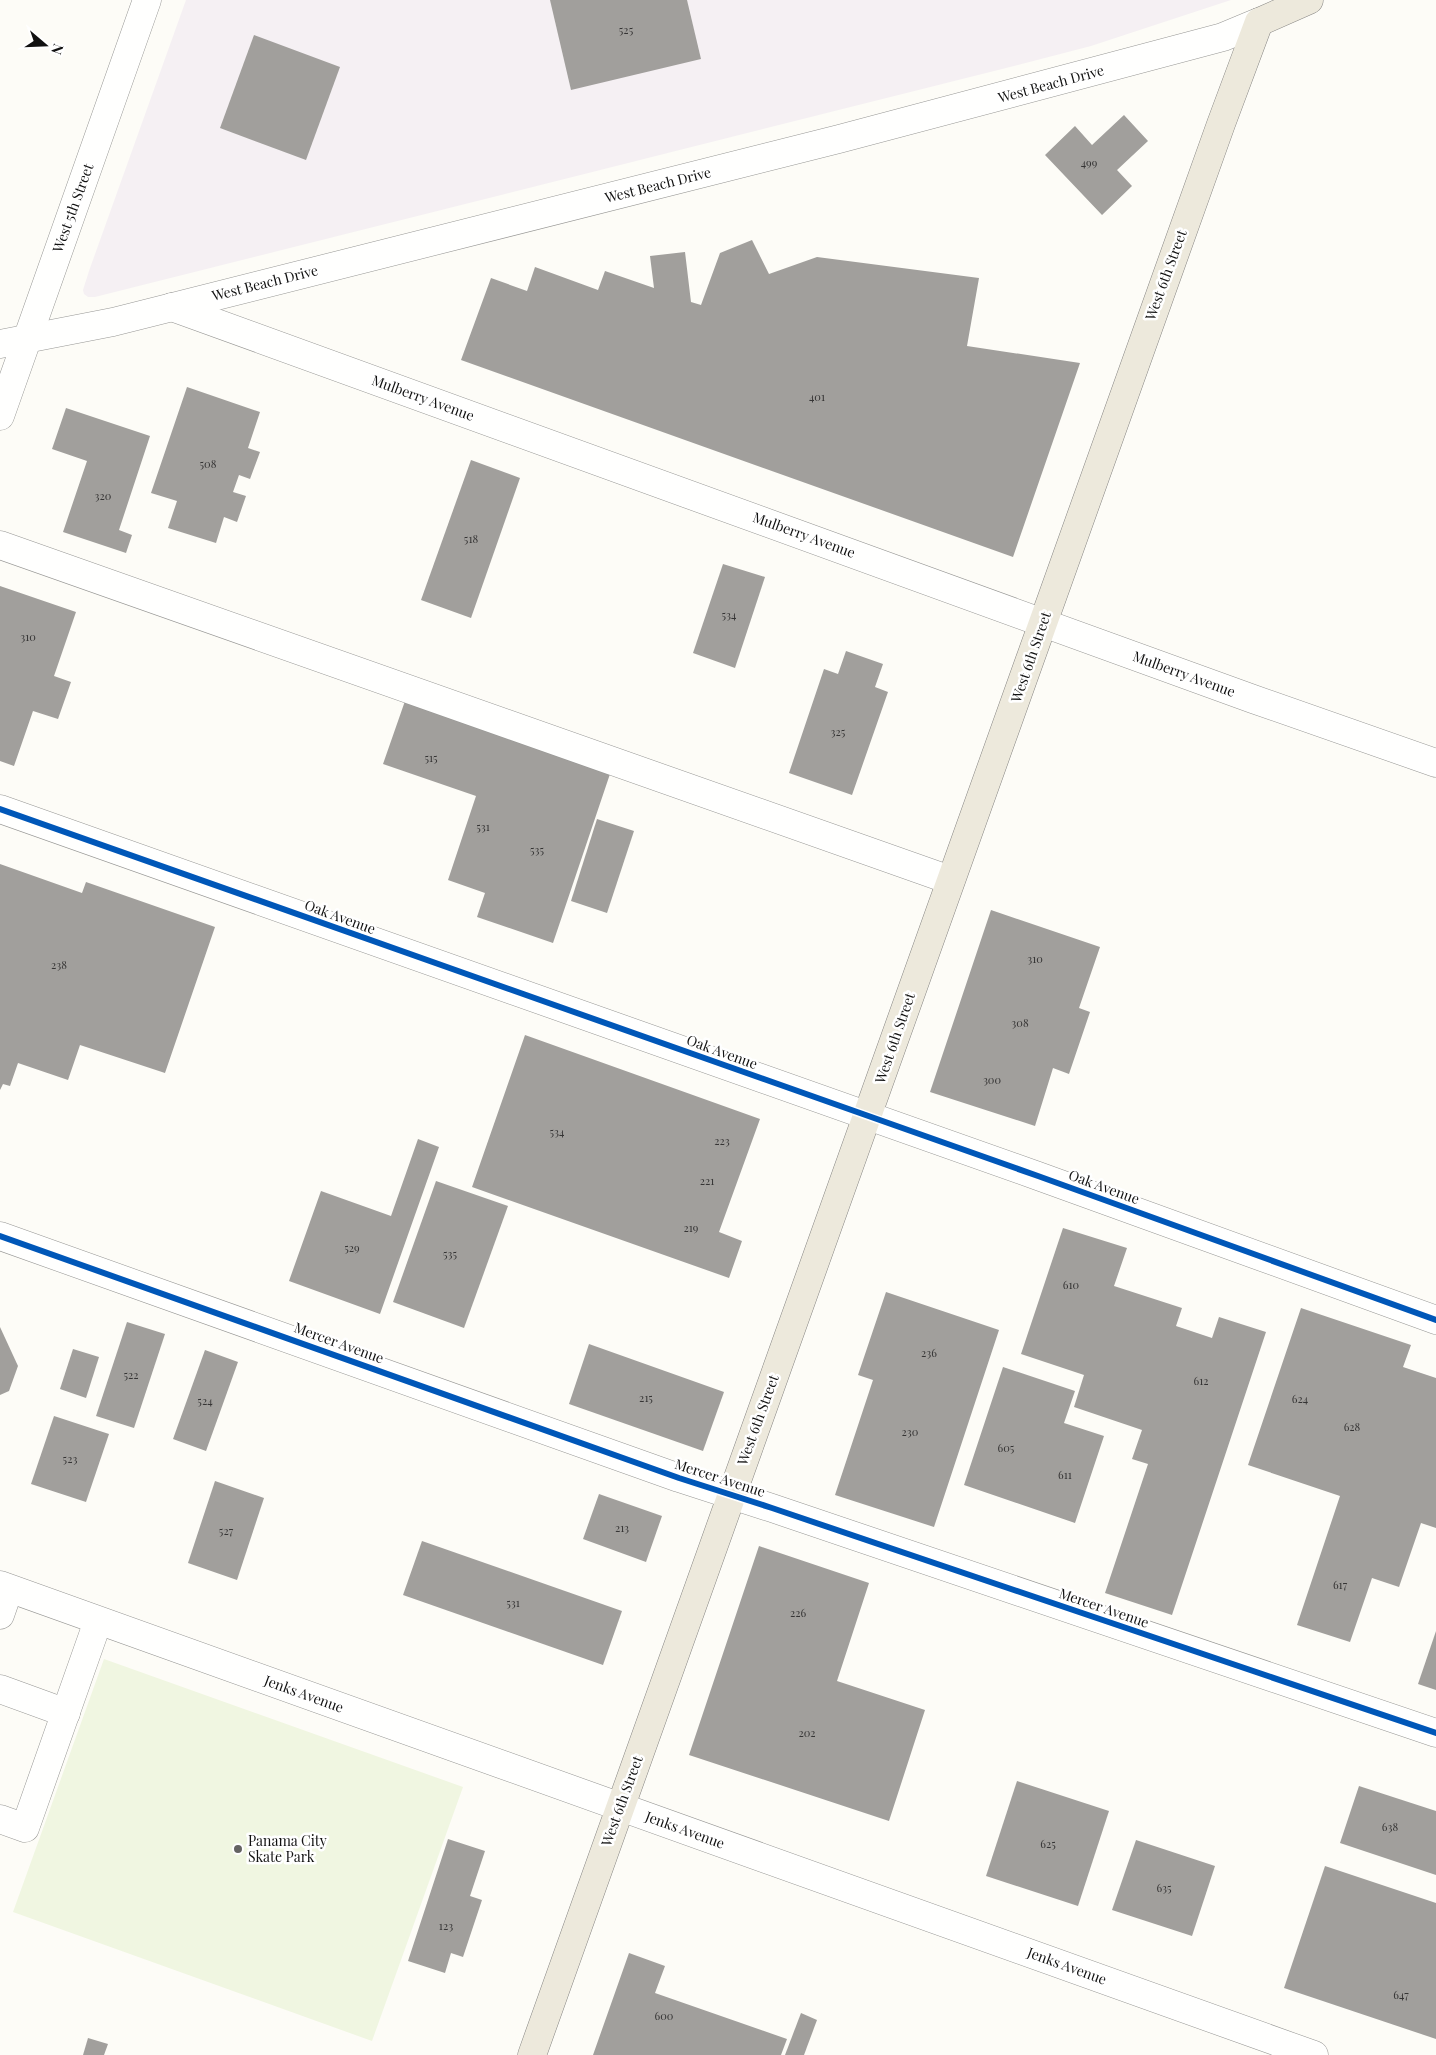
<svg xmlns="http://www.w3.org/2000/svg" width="1436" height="2055" viewBox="0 0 1436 2055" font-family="'Playfair Display',serif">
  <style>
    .industrial { fill: #f5f0f3 }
    .pitch { fill: #f0f6e1 }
    .building { fill: #a19f9c }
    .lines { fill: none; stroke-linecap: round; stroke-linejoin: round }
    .minor-casing { stroke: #979795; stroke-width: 29 }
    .major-casing { stroke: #858482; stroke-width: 29 }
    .minor { stroke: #fffffe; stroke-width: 28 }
    .major { stroke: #ede9dc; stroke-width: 28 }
    .cycleway-casing { stroke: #fff; stroke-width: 9 }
    .cycleway { stroke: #0057b8; stroke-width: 6 }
    .poi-dot { fill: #646362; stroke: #fff; stroke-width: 2 }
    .labels { text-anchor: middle; stroke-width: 5; stroke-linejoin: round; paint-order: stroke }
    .number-label { font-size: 11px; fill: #353434 }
    .street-label { font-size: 14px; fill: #111; stroke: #fff }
    .poi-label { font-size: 14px; fill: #111; stroke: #fff; text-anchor: start }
  </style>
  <rect width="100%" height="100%" fill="#fdfcf7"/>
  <polygon class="industrial" points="186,0 1231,0 1091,46 1010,67 95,297 88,297 84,294 83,290 89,271"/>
  <polygon class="pitch" points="104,1659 463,1787 372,2041 13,1912"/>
  <g class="building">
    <polygon points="550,0 687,0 701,59 571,90"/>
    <polygon points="254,35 340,67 306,160 220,128"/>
    <polygon points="1124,115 1148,141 1117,170 1132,186 1102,215 1045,155 1075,126 1092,145"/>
    <polygon points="752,240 769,274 817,257 979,278 967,346 1080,363 1013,557 461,360 491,278 527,291 535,267 598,290 605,271 654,288 650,256 685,252 691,302 701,305 720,253"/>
    <polygon points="187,387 260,412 248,448 260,452 250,479 239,475 233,492 246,496 237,522 224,517 216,543 168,528 177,501 151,493"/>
    <polygon points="66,408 150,436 119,530 132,535 126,553 63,532 87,461 52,449"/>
    <polygon points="471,460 520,478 471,618 421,600"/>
    <polygon points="723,564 765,577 735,668 693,653"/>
    <polygon points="0,586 76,612 54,676 71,682 58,719 33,711 14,766 0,761"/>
    <polygon points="846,651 883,664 875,687 888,692 852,795 789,773 824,669 838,674"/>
    <polygon points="405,701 611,771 553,943 477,917 485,893 448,880 476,796 383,764"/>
    <polygon points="597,819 634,831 607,913 571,901"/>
    <polygon points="0,864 82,893 86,882 215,927 165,1073 80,1045 68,1080 18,1063 10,1086 3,1084 0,1090"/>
    <polygon points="991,910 1100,947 1079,1008 1090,1012 1069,1074 1053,1068 1035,1126 930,1092"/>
    <polygon points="525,1035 760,1119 719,1232 742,1241 729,1278 472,1187"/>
    <polygon points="418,1139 439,1147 380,1314 289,1281 321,1191 391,1216"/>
    <polygon points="436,1181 508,1206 464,1328 393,1302"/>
    <polygon points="1063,1228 1127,1248 1114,1286 1182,1308 1176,1326 1212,1338 1219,1317 1266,1332 1172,1615 1105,1593 1148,1464 1132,1459 1142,1430 1074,1407 1084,1375 1021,1354"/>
    <polygon points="886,1292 999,1330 934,1527 835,1495 873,1380 858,1375"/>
    <polygon points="1301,1308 1411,1345 1403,1367 1436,1378 1436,1528 1421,1523 1399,1587 1372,1578 1350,1642 1297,1625 1340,1496 1248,1465"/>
    <polygon points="127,1322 165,1334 134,1428 96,1416"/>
    <polygon points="0,1327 18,1366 9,1391 0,1395"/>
    <polygon points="589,1344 724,1392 703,1451 569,1404"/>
    <polygon points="73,1349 99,1357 86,1398 60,1389"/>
    <polygon points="205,1350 238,1362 206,1451 173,1439"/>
    <polygon points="1003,1367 1075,1391 1064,1423 1104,1436 1075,1523 964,1485"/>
    <polygon points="54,1416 109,1434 86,1502 31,1484"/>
    <polygon points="215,1481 264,1498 237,1580 188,1563"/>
    <polygon points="599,1494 662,1516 646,1562 583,1539"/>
    <polygon points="422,1541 622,1611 603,1665 403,1595"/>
    <polygon points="759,1546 869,1583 837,1681 925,1710 889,1821 689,1755"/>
    <polygon points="1436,1631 1436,1690 1418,1684"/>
    <polygon points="1017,1781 1109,1811 1078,1906 986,1876"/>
    <polygon points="1359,1786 1436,1811 1436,1875 1340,1843"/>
    <polygon points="448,1839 485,1851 470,1896 482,1900 463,1957 451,1953 445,1973 408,1961"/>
    <polygon points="1136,1840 1215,1866 1192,1936 1112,1910"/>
    <polygon points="1325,1866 1436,1903 1436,2039 1284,1988"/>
    <polygon points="629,1953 665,1966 655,1993 787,2039 781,2055 593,2055"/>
    <polygon points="801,2013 817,2020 804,2055 785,2055"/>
    <polygon points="88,2038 108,2044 104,2055 83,2055"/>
  </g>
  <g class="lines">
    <g class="minor-casing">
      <g id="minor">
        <polyline points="172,307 1253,699 1436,763"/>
        <polyline points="0,344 113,322 839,139 1223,37 1259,22"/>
        <polyline points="0,416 147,0"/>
        <polyline points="0,545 950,880"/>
        <polyline points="0,809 1038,1176 1436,1320"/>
        <polyline points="0,1236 679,1478 772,1508 1436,1733"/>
        <polyline points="0,1585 1314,2055"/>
        <polyline points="0,1615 9,1589"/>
        <polyline points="0,1689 66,1713"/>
        <polyline points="0,1819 25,1828 98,1621"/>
      </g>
    </g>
    <g class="major-casing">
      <polyline id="major" points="532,2055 1221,124 1259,22 1309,0"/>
    </g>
    <use href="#minor" class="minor"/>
    <use href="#major" class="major"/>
    <g class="cycleway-casing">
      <g id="cycleway">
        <polyline points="0,809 1038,1176 1436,1320"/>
        <polyline points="0,1236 679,1478 772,1508 1436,1733"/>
      </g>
    </g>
    <use href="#cycleway" class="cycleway"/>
  </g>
  <circle class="poi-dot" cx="238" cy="1849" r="5"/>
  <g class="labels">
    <g class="number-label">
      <text x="626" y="34">525</text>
      <text x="1089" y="167">499</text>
      <text x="817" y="401">401</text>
      <text x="208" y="468">508</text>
      <text x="103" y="500">320</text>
      <text x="471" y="543">518</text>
      <text x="729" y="619">534</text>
      <text x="28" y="641">310</text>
      <text x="838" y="736">325</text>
      <text x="431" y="762">515</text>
      <text x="483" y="831">531</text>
      <text x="537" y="854">535</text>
      <text x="1035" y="963">310</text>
      <text x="59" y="969">238</text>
      <text x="1020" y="1027">308</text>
      <text x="992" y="1084">300</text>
      <text x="557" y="1136">534</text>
      <text x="722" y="1145">223</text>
      <text x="707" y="1185">221</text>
      <text x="691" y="1232">219</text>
      <text x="352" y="1252">529</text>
      <text x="450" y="1258">535</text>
      <text x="1071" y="1289">610</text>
      <text x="929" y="1357">236</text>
      <text x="131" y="1379">522</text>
      <text x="1201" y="1385">612</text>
      <text x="646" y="1402">215</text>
      <text x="1300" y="1403">624</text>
      <text x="205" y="1405">524</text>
      <text x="1352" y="1431">628</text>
      <text x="910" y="1436">230</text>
      <text x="1006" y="1452">605</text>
      <text x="70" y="1463">523</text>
      <text x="1065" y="1479">611</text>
      <text x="622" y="1532">213</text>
      <text x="226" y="1535">527</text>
      <text x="1340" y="1589">617</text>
      <text x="513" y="1607">531</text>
      <text x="798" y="1617">226</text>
      <text x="807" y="1737">202</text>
      <text x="1390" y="1831">638</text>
      <text x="1048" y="1848">625</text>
      <text x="1164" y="1892">635</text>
      <text x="446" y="1930">123</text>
      <text x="1401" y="1999">647</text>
      <text x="664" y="2020">600</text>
    </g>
    <g class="street-label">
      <text transform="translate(1051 84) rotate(-15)" y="5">West Beach Drive</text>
      <text transform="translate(658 185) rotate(-14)" y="5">West Beach Drive</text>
      <text transform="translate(73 208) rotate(-70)" y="5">West 5th Street</text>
      <text transform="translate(1166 275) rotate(-70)" y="5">West 6th Street</text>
      <text transform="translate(265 283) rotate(-14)" y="5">West Beach Drive</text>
      <text transform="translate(423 398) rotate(20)" y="5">Mulberry Avenue</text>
      <text transform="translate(804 535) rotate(20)" y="5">Mulberry Avenue</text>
      <text transform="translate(1031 657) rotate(-71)" y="5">West 6th Street</text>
      <text transform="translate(1184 674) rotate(20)" y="5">Mulberry Avenue</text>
      <text transform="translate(340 917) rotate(20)" y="5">Oak Avenue</text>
      <text transform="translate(895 1038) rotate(-71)" y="5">West 6th Street</text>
      <text transform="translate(722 1052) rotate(20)" y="5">Oak Avenue</text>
      <text transform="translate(1104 1187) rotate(20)" y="5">Oak Avenue</text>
      <text transform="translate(339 1343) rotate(20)" y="5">Mercer Avenue</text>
      <text transform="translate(758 1420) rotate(-70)" y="5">West 6th Street</text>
      <text transform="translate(720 1478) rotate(18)" y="5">Mercer Avenue</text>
      <text transform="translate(1104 1608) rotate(19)" y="5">Mercer Avenue</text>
      <text transform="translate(304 1694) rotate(20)" y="5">Jenks Avenue</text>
      <text transform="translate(622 1801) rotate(-70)" y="5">West 6th Street</text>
      <text transform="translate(685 1830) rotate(20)" y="5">Jenks Avenue</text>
      <text transform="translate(1067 1966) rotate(20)" y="5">Jenks Avenue</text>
    </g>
    <g class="poi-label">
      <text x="248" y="1846">Panama City<tspan x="248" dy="16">Skate Park</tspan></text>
    </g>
  </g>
  <g transform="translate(45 45) rotate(109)" stroke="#ffffff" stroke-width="4" paint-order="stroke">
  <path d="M0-4L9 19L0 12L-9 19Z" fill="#111111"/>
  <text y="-8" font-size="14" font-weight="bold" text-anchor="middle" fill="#111111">N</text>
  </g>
</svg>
